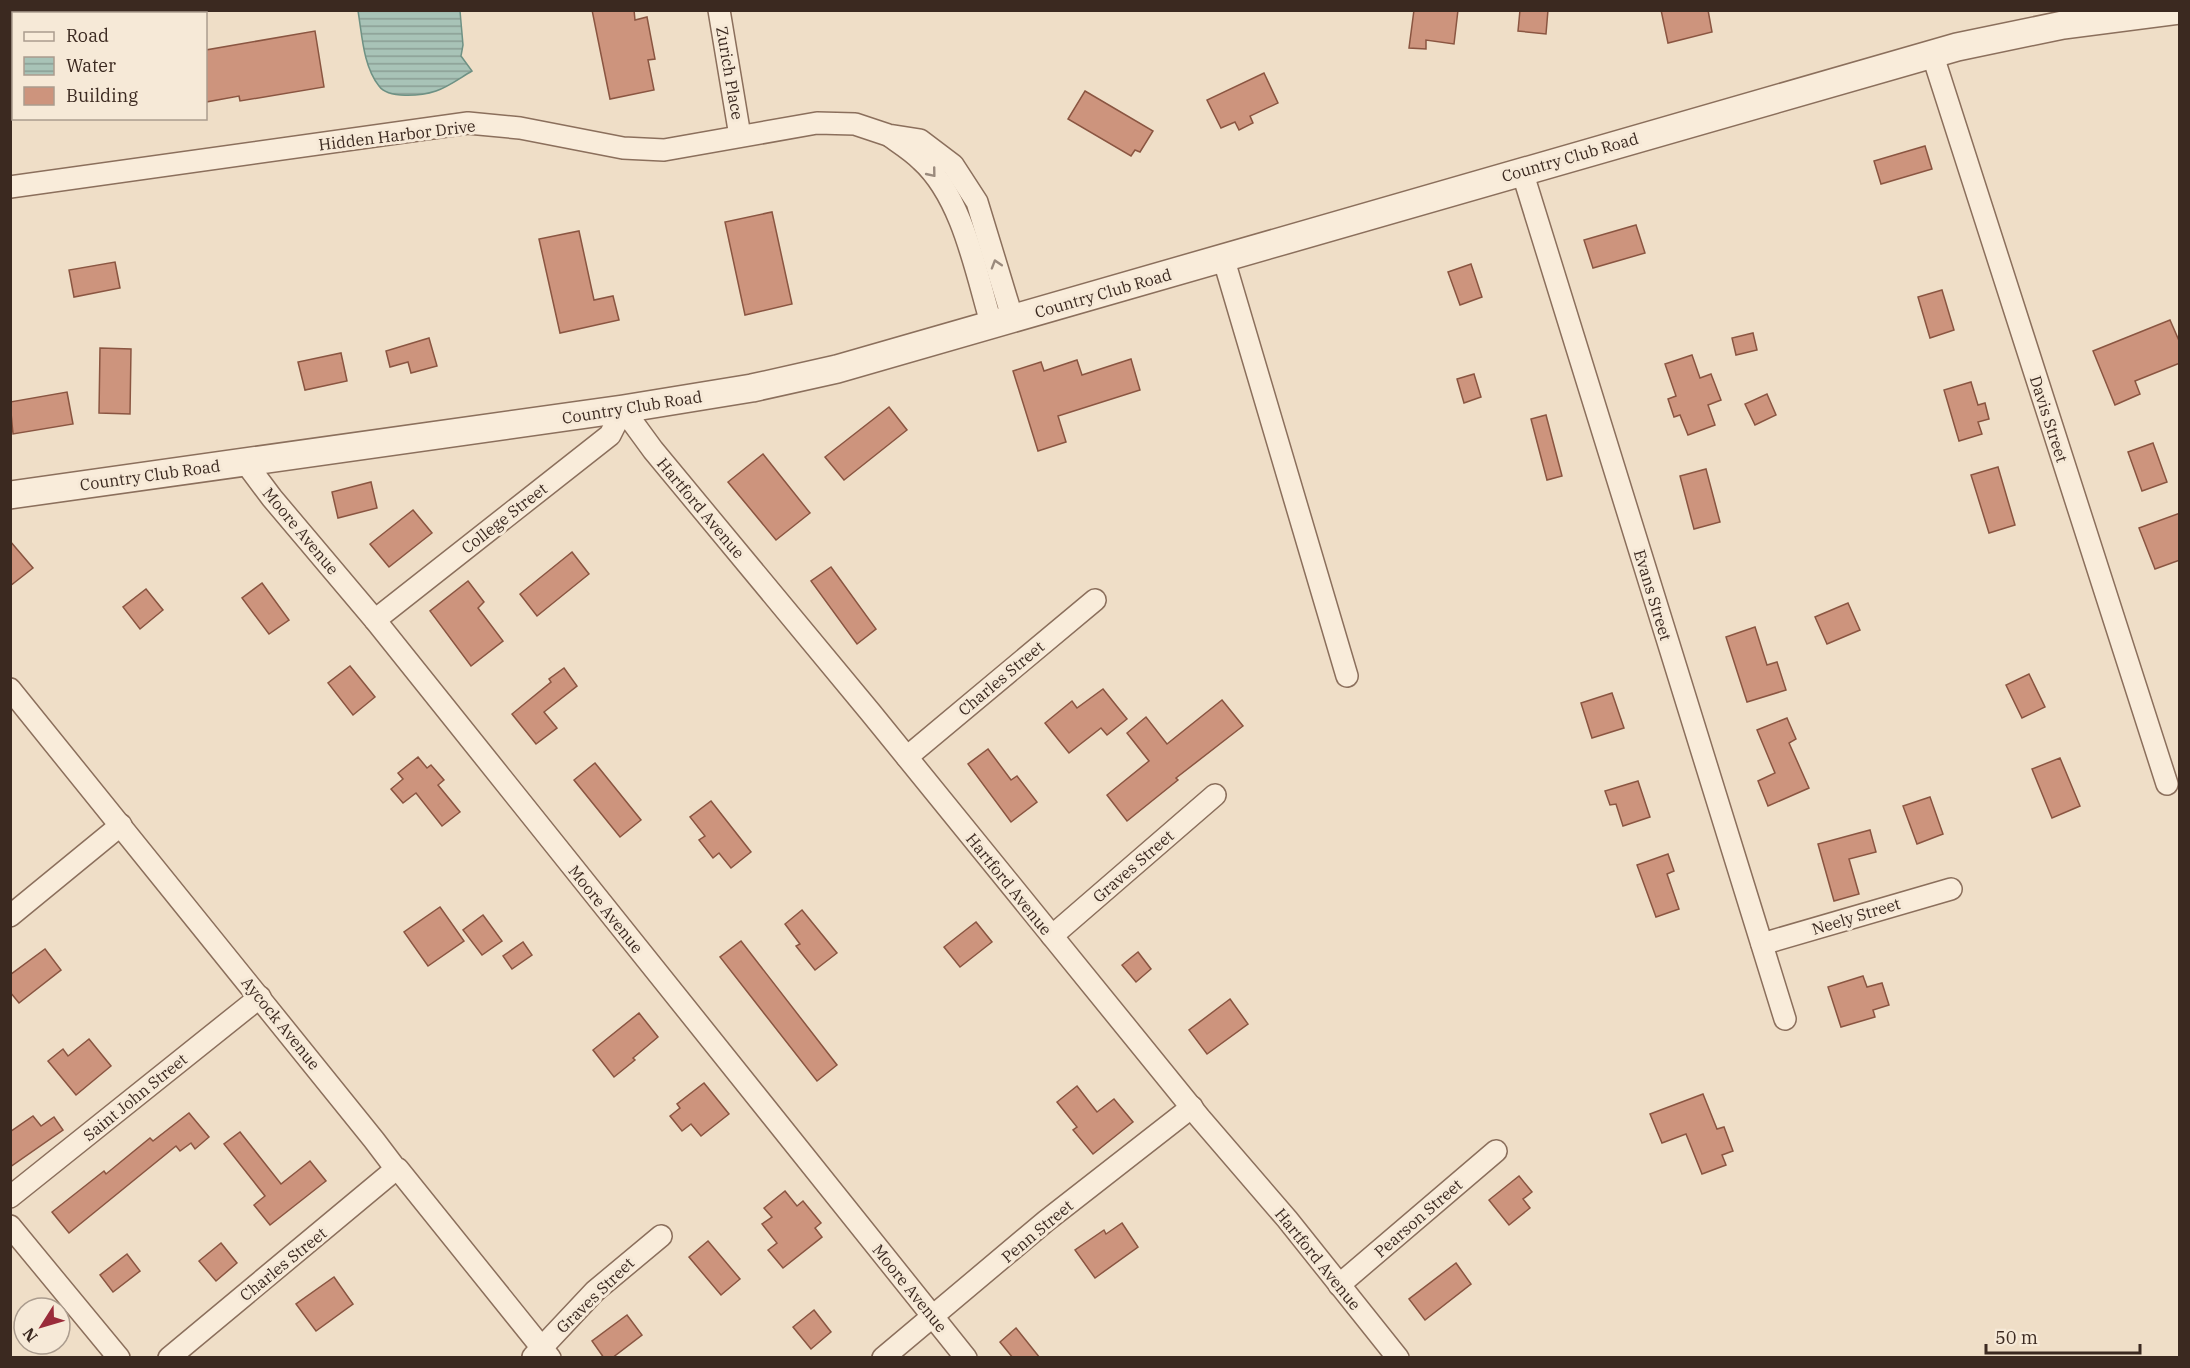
<svg xmlns="http://www.w3.org/2000/svg" width="2190" height="1368" viewBox="0 0 2190 1368" font-family="'IBM Plex Serif',serif">
  <style>
    .water { fill: url(#water-rules); stroke: #6e9184; stroke-width: 1.5 }
    .building { fill: #cd947d; stroke: #8a5541; stroke-width: 1.5 }
    .lines { fill: none; stroke-linecap: round; stroke-linejoin: round }
    .minor-casing { stroke: #8b6f5c; stroke-width: 24 }
    .tertiary-casing { stroke: #8b6f5c; stroke-width: 30 }
    .minor { stroke: #f9ecda; stroke-width: 21 }
    .tertiary { stroke: #f9ecda; stroke-width: 27 }
    .oneway { stroke: #9a8a7d }
    .labels { text-anchor: middle; stroke-width: 6; stroke-linejoin: round; paint-order: stroke }
    .street-label { font-size: 16px; fill: #3b2920; stroke: #f6e9d7 }
  </style>
  <defs>
    <pattern id="water-rules" width="6" height="5" patternUnits="userSpaceOnUse" patternTransform="scale(1.5)"><rect width="6" height="5" fill="#a8c3b7"/><path d="M0 2.5h6" fill="none" stroke="#8a9e94"/></pattern>
  </defs>
  <rect width="100%" height="100%" fill="#efdec7"/>
  <g class="water">
    <polygon points="10,11 11,10 157,11 136,14 14,14 13,30 11,31"/>
    <path d="M358 11H460L463 45 461 56 472 71C460 78 448 87 436 91 421 96 388 99 379 86 363 66 362 34 358 11Z"/>
  </g>
  <g class="building">
    <polygon points="592,10 634,10 635,20 647,17 655,59 648,60 654,90 610,99"/>
    <polygon points="1414,10 1458,10 1454,44 1426,40 1426,49 1409,48"/>
    <polygon points="1520,10 1548,10 1546,34 1518,31"/>
    <polygon points="1661,10 1708,10 1712,32 1668,43"/>
    <polygon points="315,31 324,87 240,101 239,96 206,102 206,50"/>
    <polygon points="1264,73 1278,103 1250,116 1253,123 1239,130 1235,122 1221,128 1207,100"/>
    <polygon points="1085,91 1153,131 1140,152 1135,150 1131,156 1068,119"/>
    <polygon points="1925,146 1932,169 1881,184 1874,161"/>
    <polygon points="772,212 792,304 745,315 725,222"/>
    <polygon points="1636,225 1645,253 1593,268 1584,240"/>
    <polygon points="579,231 594,300 613,296 619,320 560,333 539,239"/>
    <polygon points="115,262 120,288 74,297 69,270"/>
    <polygon points="1471,264 1482,297 1460,305 1448,272"/>
    <polygon points="1942,290 1954,330 1930,338 1918,297"/>
    <polygon points="2170,320 2180,343 2180,363 2135,381 2140,394 2115,405 2093,351"/>
    <polygon points="1753,333 1757,350 1736,355 1732,338"/>
    <polygon points="429,338 437,366 411,373 408,362 390,367 386,351"/>
    <polygon points="100,348 131,349 130,414 99,413"/>
    <polygon points="341,353 347,381 305,390 298,362"/>
    <polygon points="1692,355 1700,378 1711,374 1721,400 1708,405 1715,425 1688,435 1680,415 1674,417 1668,399 1676,396 1665,364"/>
    <polygon points="1131,359 1140,390 1058,416 1066,442 1038,451 1013,371 1041,362 1044,371 1077,360 1082,375"/>
    <polygon points="1474,374 1481,397 1464,403 1457,379"/>
    <polygon points="1971,382 1978,405 1985,403 1989,419 1978,422 1982,434 1959,441 1944,390"/>
    <polygon points="67,392 73,424 13,434 10,402"/>
    <polygon points="1767,394 1776,415 1755,425 1745,404"/>
    <polygon points="889,407 907,430 844,480 825,457"/>
    <polygon points="1546,415 1562,476 1547,480 1531,419"/>
    <polygon points="2153,443 2167,482 2142,491 2128,452"/>
    <polygon points="763,454 810,513 776,540 728,482"/>
    <polygon points="1998,467 2015,525 1989,533 1971,475"/>
    <polygon points="1706,469 1720,522 1694,529 1680,476"/>
    <polygon points="371,482 377,508 338,518 332,492"/>
    <polygon points="413,510 432,533 389,567 370,544"/>
    <polygon points="2180,513 2180,560 2155,569 2139,528"/>
    <polygon points="10,541 33,568 10,586"/>
    <polygon points="572,552 589,574 537,616 520,594"/>
    <polygon points="831,567 876,629 857,644 811,581"/>
    <polygon points="468,581 484,602 478,608 503,641 471,666 430,611"/>
    <polygon points="262,583 289,620 269,634 242,598"/>
    <polygon points="146,589 163,610 140,629 123,607"/>
    <polygon points="1848,603 1860,630 1827,644 1815,617"/>
    <polygon points="1755,627 1767,665 1777,662 1786,690 1747,702 1726,637"/>
    <polygon points="350,666 375,697 353,715 328,683"/>
    <polygon points="564,668 577,686 544,712 557,728 536,744 512,714 551,682 549,679"/>
    <polygon points="2029,674 2045,707 2022,718 2006,685"/>
    <polygon points="1103,689 1127,719 1107,735 1101,728 1069,753 1045,723 1072,701 1077,708"/>
    <polygon points="1612,693 1624,728 1592,738 1581,703"/>
    <polygon points="1222,700 1243,726 1176,778 1178,780 1127,821 1107,795 1149,761 1127,733 1146,717 1167,744"/>
    <polygon points="1787,718 1796,739 1789,743 1809,788 1768,806 1758,781 1775,773 1757,730"/>
    <polygon points="988,749 1011,780 1017,776 1037,802 1011,822 968,764"/>
    <polygon points="418,757 427,768 431,765 444,780 438,785 460,812 442,826 416,793 403,803 391,789 403,779 398,773"/>
    <polygon points="2060,758 2080,806 2052,818 2032,769"/>
    <polygon points="595,763 641,820 620,837 574,780"/>
    <polygon points="1638,781 1650,817 1623,826 1616,804 1610,805 1605,791"/>
    <polygon points="1930,797 1943,834 1917,844 1903,806"/>
    <polygon points="711,801 751,852 731,868 719,853 713,858 699,840 705,836 690,817"/>
    <polygon points="1870,830 1876,852 1849,859 1859,894 1834,901 1818,844"/>
    <polygon points="1668,854 1674,871 1667,874 1679,909 1656,917 1637,865"/>
    <polygon points="440,907 464,941 428,966 404,932"/>
    <polygon points="802,910 837,953 815,970 796,946 800,944 785,924"/>
    <polygon points="483,915 502,941 482,955 463,930"/>
    <polygon points="976,922 992,942 960,967 944,947"/>
    <polygon points="741,941 837,1065 817,1081 720,957"/>
    <polygon points="523,942 532,955 512,969 503,956"/>
    <polygon points="45,949 61,970 19,1003 10,992 10,975"/>
    <polygon points="1138,952 1151,969 1136,982 1122,965"/>
    <polygon points="1863,976 1867,987 1882,983 1889,1005 1873,1010 1875,1017 1841,1027 1828,987"/>
    <polygon points="1230,999 1248,1024 1207,1054 1189,1030"/>
    <polygon points="639,1013 658,1037 633,1058 635,1060 614,1077 593,1050"/>
    <polygon points="89,1039 111,1066 76,1095 48,1061 63,1049 68,1056"/>
    <polygon points="704,1083 729,1114 701,1136 691,1124 682,1131 670,1116 680,1108 677,1104"/>
    <polygon points="1077,1086 1097,1112 1114,1099 1133,1122 1093,1154 1073,1130 1077,1127 1057,1102"/>
    <polygon points="1703,1094 1717,1129 1724,1127 1733,1151 1722,1155 1726,1165 1702,1174 1686,1134 1662,1143 1650,1114"/>
    <polygon points="189,1113 209,1137 195,1149 191,1143 180,1151 176,1146 69,1233 52,1212 104,1171 106,1174 150,1138 153,1141"/>
    <polygon points="33,1116 41,1126 54,1117 63,1130 10,1167 10,1132"/>
    <polygon points="240,1132 281,1184 310,1161 326,1181 270,1225 254,1205 265,1196 224,1144"/>
    <polygon points="1519,1176 1532,1192 1523,1199 1530,1208 1509,1225 1489,1200"/>
    <polygon points="785,1191 797,1206 803,1201 821,1223 815,1228 822,1237 783,1268 768,1250 777,1243 762,1224 772,1217 764,1208"/>
    <polygon points="1122,1223 1138,1247 1095,1278 1075,1250 1104,1230 1106,1234"/>
    <polygon points="708,1241 740,1279 721,1295 689,1257"/>
    <polygon points="221,1243 237,1263 216,1281 199,1261"/>
    <polygon points="127,1254 140,1271 113,1292 100,1275"/>
    <polygon points="1456,1263 1471,1284 1425,1320 1409,1299"/>
    <polygon points="334,1277 353,1304 316,1331 296,1304"/>
    <polygon points="814,1310 831,1332 811,1349 793,1327"/>
    <polygon points="627,1315 642,1335 612,1358 604,1358 592,1341"/>
    <polygon points="1016,1328 1040,1358 1013,1358 1000,1342"/>
  </g>
  <g class="lines">
    <g class="minor-casing">
      <g id="minor">
        <polyline points="719,10 740,136"/>
        <polyline points="1932,53 2167,784"/>
        <path d="M891 137C901 144 912 151 921 160 963 198 976 273 992 326"/>
        <polyline points="1522,171 1785,1019"/>
        <polyline points="10,187 468,123 520,128 623,148 664,150 817,123 855,124 888,135 920,140 953,165 977,202 1013,320"/>
        <polyline points="1223,257 1347,676"/>
        <polyline points="245,462 272,498 375,620 966,1358"/>
        <polyline points="375,620 610,435 623,409 653,450 871,713 1200,1118 1287,1219 1398,1358"/>
        <polyline points="10,689 374,1140 396,1169 398,1169 550,1358"/>
        <polyline points="907,757 1095,600"/>
        <polyline points="10,916 121,825"/>
        <polyline points="1052,936 1215,795"/>
        <polyline points="1762,944 1951,889"/>
        <polyline points="10,1197 260,997"/>
        <polyline points="10,1226 119,1358"/>
        <polyline points="1339,1285 1496,1151"/>
        <polyline points="533,1357 595,1291 661,1236"/>
        <polyline points="169,1358 396,1169"/>
        <polyline points="883,1358 1046,1221 1192,1107"/>
      </g>
    </g>
    <g class="tertiary-casing">
      <polyline id="tertiary" points="10,495 623,409 752,388 837,369 1957,47 2063,25 2179,10"/>
    </g>
    <use href="#minor" class="minor"/>
    <use href="#tertiary" class="tertiary"/>
  </g>
  <defs><path id="oneway-chevron" d="M-2-3.5L2.5 0L-2 3.5" fill="none" stroke-width="1.6" stroke-linecap="round" stroke-linejoin="round" transform="scale(1.5)"/></defs>
  <g class="oneway">
    <use href="#oneway-chevron" transform="translate(932 173) rotate(51)"/>
    <use href="#oneway-chevron" transform="translate(996 264) rotate(-107)"/>
  </g>
  <g class="labels">
    <g class="street-label">
      <text transform="translate(730 73) rotate(80)" y="6">Zurich Place</text>
      <text transform="translate(397 135) rotate(-7)" y="6">Hidden Harbor Drive</text>
      <text transform="translate(1570 157) rotate(-16)" y="6">Country Club Road</text>
      <text transform="translate(1103 293) rotate(-16)" y="6">Country Club Road</text>
      <text transform="translate(632 407) rotate(-9)" y="6">Country Club Road</text>
      <text transform="translate(2049 419) rotate(72)" y="6">Davis Street</text>
      <text transform="translate(150 475) rotate(-8)" y="6">Country Club Road</text>
      <text transform="translate(701 508) rotate(50)" y="6">Hartford Avenue</text>
      <text transform="translate(504 518) rotate(-38)" y="6">College Street</text>
      <text transform="translate(301 531) rotate(50)" y="6">Moore Avenue</text>
      <text transform="translate(1653 595) rotate(73)" y="6">Evans Street</text>
      <text transform="translate(1001 678) rotate(-40)" y="6">Charles Street</text>
      <text transform="translate(1133 866) rotate(-41)" y="6">Graves Street</text>
      <text transform="translate(1009 884) rotate(51)" y="6">Hartford Avenue</text>
      <text transform="translate(606 909) rotate(51)" y="6">Moore Avenue</text>
      <text transform="translate(1856 916) rotate(-17)" y="6">Neely Street</text>
      <text transform="translate(281 1023) rotate(51)" y="6">Aycock Avenue</text>
      <text transform="translate(135 1097) rotate(-39)" y="6">Saint John Street</text>
      <text transform="translate(1418 1218) rotate(-41)" y="6">Pearson Street</text>
      <text transform="translate(1037 1231) rotate(-40)" y="6">Penn Street</text>
      <text transform="translate(1318 1259) rotate(51)" y="6">Hartford Avenue</text>
      <text transform="translate(283 1264) rotate(-39)" y="6">Charles Street</text>
      <text transform="translate(910 1288) rotate(51)" y="6">Moore Avenue</text>
      <text transform="translate(595 1295) rotate(-44)" y="6">Graves Street</text>
    </g>
  </g>
  <rect width="2190" height="1368" fill="none" stroke="#3b2920" stroke-width="24"/>
  <rect x="12" y="12" width="195" height="108" fill="#f6e9d7" stroke="#ab9c8e" stroke-width="1.5"/>
  <rect x="24" y="32" width="30" height="9" fill="#f9ecda" stroke="#ab9c8e" stroke-width="1.5"/>
  <text x="66" y="42" font-size="18" fill="#3b2920">Road</text>
  <rect x="24" y="57" width="30" height="18" fill="url(#water-rules)" stroke="#ab9c8e" stroke-width="1.5"/>
  <text x="66" y="72" font-size="18" fill="#3b2920">Water</text>
  <rect x="24" y="87" width="30" height="18" fill="#cd947d" stroke="#ab9c8e" stroke-width="1.5"/>
  <text x="66" y="102" font-size="18" fill="#3b2920">Building</text>
  <g transform="translate(42 1326) rotate(233)"><circle r="28" fill="#f6e9d7" stroke="#ab9c8e" stroke-width="1.5"/>
  <path d="M0-4.5L10 22L0 15L-10 22Z" fill="#9a2b3a"/>
  <text y="-9" font-size="16" font-weight="bold" text-anchor="middle" fill="#3b2920">N</text>
  </g>
  <path d="M1986 1344v9h154v-9" fill="none" stroke="#3b2920" stroke-width="3"/>
  <text x="1995" y="1344" font-size="18" fill="#3b2920" stroke="#f6e9d7" stroke-width="4.5" paint-order="stroke">50 m</text>
</svg>
